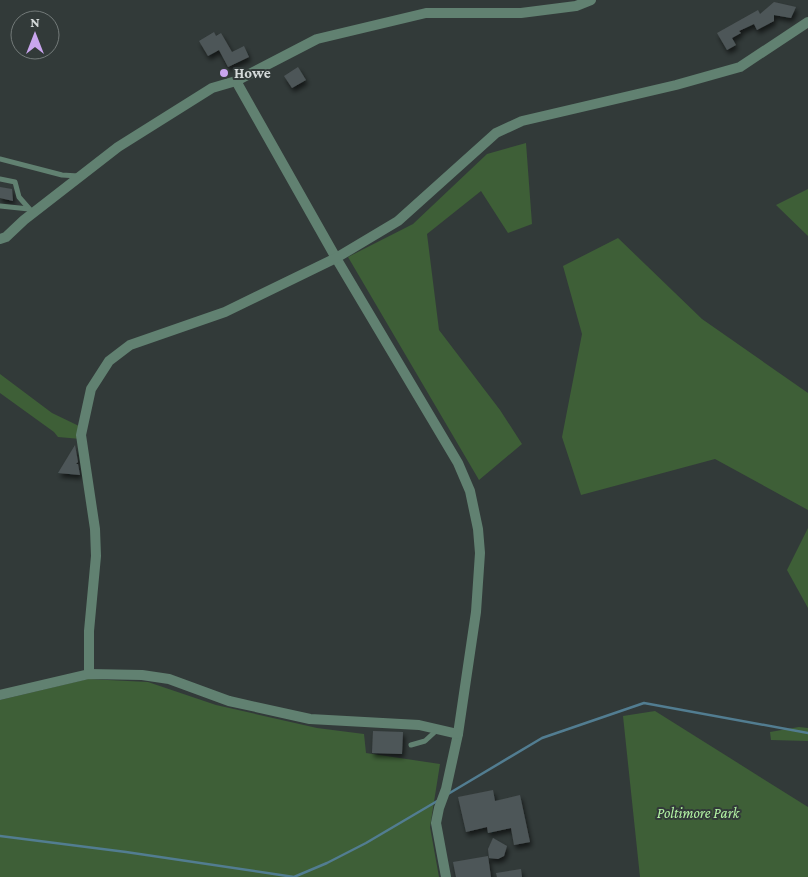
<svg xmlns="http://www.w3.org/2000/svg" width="808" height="877" viewBox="0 0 808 877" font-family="'Crimson Pro',serif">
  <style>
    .green { fill: #3e5f37 }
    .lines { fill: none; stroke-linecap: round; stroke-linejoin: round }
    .stream { stroke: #527d91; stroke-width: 2.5 }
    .building { fill: #4e5658; filter: url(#shadow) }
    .lane { stroke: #618171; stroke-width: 5 }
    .street { stroke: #618171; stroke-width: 10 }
    .poi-dot { fill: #c9a5ee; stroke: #323a39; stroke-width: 2 }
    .labels { text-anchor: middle; stroke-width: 4; stroke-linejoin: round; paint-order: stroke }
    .poi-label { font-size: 15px; font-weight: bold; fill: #d4d9d9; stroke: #323a39; text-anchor: start }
    .park-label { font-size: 15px; font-style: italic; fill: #b4f5a5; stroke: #323a39 }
  </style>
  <defs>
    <filter id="shadow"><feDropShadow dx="2" dy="4" stdDeviation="2.5" flood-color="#0009"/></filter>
  </defs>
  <rect width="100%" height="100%" fill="#323a39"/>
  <g class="green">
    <polygon points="526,143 532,224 508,233 481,191 427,234 439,330 500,410 522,444 479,480 348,257 413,224 487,154"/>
    <polygon points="808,189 808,236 776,205"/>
    <polygon points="618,238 702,319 808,393 808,510 715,459 581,495 562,437 582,334 563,266"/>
    <polygon points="0,374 52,413 79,426 81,439 58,437 54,432 0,393"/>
    <polygon points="808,528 808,608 787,570"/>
    <polygon points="88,679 148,682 216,705 317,728 364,734 366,753 440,764 430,827 439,877 0,877 0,700"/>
    <polygon points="655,711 808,807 808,877 640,877 623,716"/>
    <polygon points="799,727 808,728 808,741 771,740 770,732"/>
  </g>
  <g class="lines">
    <g class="stream">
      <polyline points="448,794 542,738 644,703 808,733"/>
      <polyline points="0,836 126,852 294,877 327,863 366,843 439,800"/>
    </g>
  </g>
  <g class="building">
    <polygon points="774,2 796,7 791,18 774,15 774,21 757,30 754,24 739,31 741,33 732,38 736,45 727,50 717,33 758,10 760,14"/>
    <polygon points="214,32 216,36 221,33 232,52 244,46 249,57 228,67 219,50 208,56 199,41"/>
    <polygon points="298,67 306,80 292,88 284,76"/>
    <polygon points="0,187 12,189 13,201 0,198"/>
    <polygon points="75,445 78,462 76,464 78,464 80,475 58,473"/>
    <polygon points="373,731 403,732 402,754 372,753"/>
    <polygon points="493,790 495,801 520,795 530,842 514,845 511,828 488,833 487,827 466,832 458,797"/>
    <polygon points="493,838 507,846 504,856 498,859 489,858 488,849"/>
    <polygon points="488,856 491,877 456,877 453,862"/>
    <polygon points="521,869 522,877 497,877 496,873"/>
  </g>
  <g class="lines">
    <g class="lane">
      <polyline points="0,159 62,175 78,176"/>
      <polyline points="0,179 15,182 19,197 33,213"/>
      <polyline points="0,206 29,209"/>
      <polyline points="411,745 425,741 438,729"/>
    </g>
    <g class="street">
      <polyline points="236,81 336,258 458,463 470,491 478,529 480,553 476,612 458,734 446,789 439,808 436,823 446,877"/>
      <polyline points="0,239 6,237 24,220 118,147 212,88 236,81 317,39 426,13 521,13 576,6 591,0"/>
      <polyline points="89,674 89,631 96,556 95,529 81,435 91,389 109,361 130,345 225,312 336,258 398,221 496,133 522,121 676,85 740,67 808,22"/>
      <polyline points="0,695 89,674 142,675 169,679 229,701 310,719 419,725 458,734"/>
    </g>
  </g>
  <circle class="poi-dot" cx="224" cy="73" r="5"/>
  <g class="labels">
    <g class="poi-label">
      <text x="234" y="78">Howe</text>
    </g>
    <g class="park-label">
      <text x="698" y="818">Poltimore Park</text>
    </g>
  </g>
  <g transform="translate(35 35)"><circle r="24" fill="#323a39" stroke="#737a79"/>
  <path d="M0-4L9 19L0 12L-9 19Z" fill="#c9a5ee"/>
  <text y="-8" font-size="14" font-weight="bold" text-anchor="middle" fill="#d4d9d9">N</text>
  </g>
</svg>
